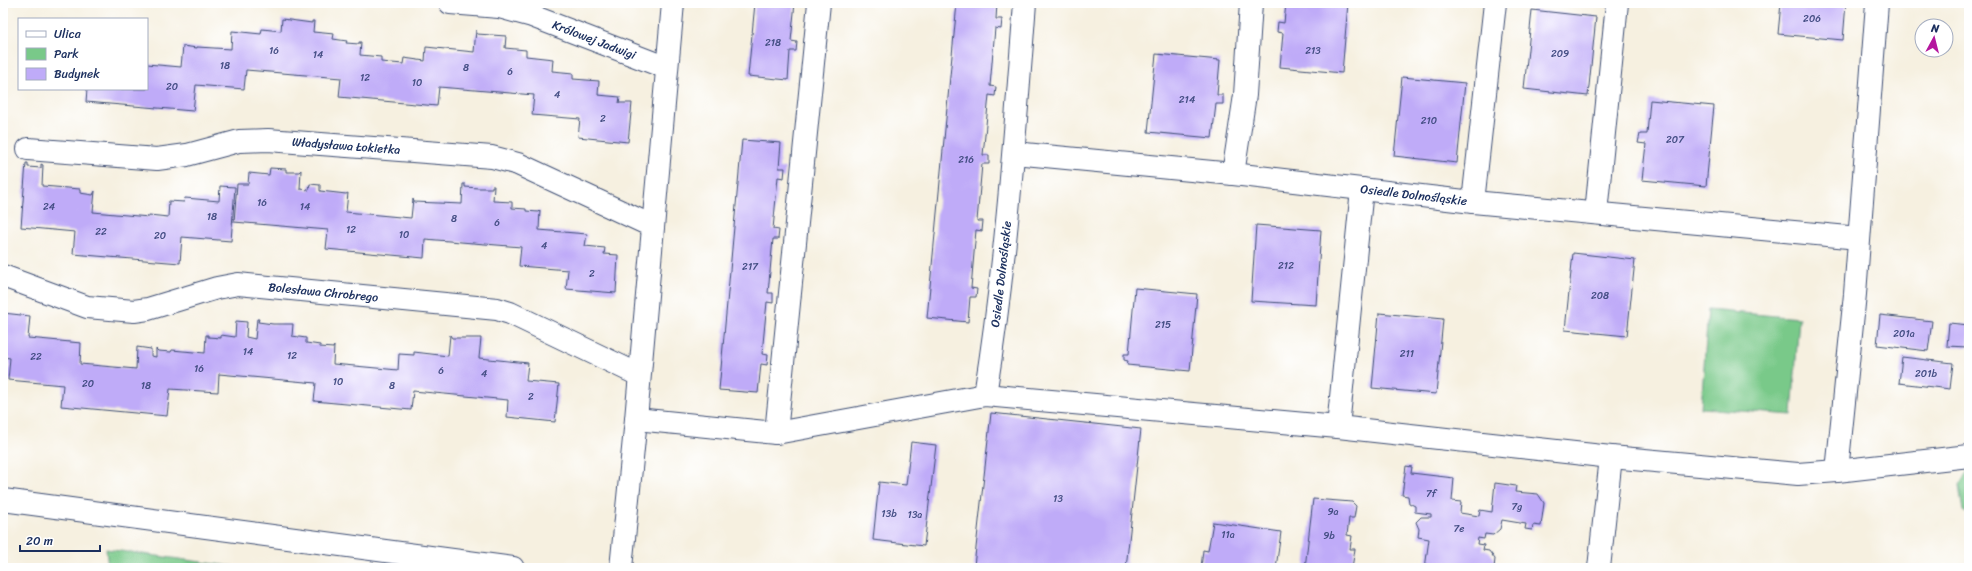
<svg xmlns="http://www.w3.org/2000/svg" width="1972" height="571" viewBox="0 0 1972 571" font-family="Sriracha,sans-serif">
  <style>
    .green { fill: #79c989; stroke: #4a7c74 }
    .building { fill: #bfabf8 }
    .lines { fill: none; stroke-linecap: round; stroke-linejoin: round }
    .minor-casing { stroke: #3c4c72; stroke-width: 24 }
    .tertiary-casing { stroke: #3c4c72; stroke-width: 24 }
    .minor { stroke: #fff; stroke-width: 22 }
    .tertiary { stroke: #fff; stroke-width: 22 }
    .labels { text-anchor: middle; stroke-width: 4; stroke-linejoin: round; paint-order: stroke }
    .number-label { font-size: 10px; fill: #444e84 }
    .street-label { font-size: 12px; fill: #1b2f5e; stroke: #fff }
  </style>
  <rect width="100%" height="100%" fill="#fff"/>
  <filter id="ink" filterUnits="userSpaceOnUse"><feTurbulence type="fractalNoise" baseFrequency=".025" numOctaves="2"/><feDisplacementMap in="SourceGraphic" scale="8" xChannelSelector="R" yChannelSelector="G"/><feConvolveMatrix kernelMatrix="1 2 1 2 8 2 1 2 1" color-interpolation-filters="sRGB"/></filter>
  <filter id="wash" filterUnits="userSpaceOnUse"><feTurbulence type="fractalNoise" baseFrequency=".012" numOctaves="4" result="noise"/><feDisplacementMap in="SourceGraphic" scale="16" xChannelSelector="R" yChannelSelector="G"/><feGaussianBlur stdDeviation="0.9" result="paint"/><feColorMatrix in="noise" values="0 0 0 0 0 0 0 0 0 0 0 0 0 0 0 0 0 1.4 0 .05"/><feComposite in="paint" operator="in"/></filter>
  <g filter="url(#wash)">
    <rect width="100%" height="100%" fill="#f6f0e0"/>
    <g class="green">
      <polygon points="1708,310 1799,318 1792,415 1701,408"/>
      <polygon points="1969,469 1969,516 1963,511 1959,486"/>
      <polygon points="106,549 245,568 108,568"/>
    </g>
    <g id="blocks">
      <g class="building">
        <polygon points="755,3 795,3 791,41 797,42 796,51 790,51 788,80 748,76"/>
        <polygon points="957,3 997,3 996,19 1002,19 1001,29 995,28 990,86 996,87 995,96 989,95 983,155 989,155 989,164 982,164 977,221 983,221 982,231 976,230 971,288 977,289 976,297 970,297 968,322 927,318"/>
        <polygon points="1286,3 1348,3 1342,73 1280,67 1283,33 1277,32 1278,22 1284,23"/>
        <polygon points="1781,3 1846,3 1843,40 1778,34"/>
        <polygon points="1532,10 1596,17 1588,96 1524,89"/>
        <polygon points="282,19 312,23 312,21 314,21 313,32 334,34 333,39 347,41 346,43 359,44 359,42 361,42 360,55 381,57 381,62 403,64 404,58 425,61 426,47 474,52 476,30 477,34 506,36 505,48 526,50 526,56 553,59 552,71 573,73 573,79 599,81 598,95 620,97 619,103 632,103 628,142 578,137 580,119 532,115 534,95 439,87 437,106 339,97 341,78 246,70 244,89 196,85 193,111 86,102 87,89 147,89 147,64 181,67 183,46 197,48 197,47 231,49 232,31 261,34 262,29 281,31"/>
        <polygon points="1156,54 1220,60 1217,95 1223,95 1223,104 1216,104 1212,138 1148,132"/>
        <polygon points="1402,77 1465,83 1457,163 1394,156"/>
        <polygon points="1650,100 1714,106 1706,186 1642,180 1646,144 1638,143 1640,134 1647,134"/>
        <polygon points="742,140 781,143 779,168 785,168 784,178 778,177 773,229 779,230 778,239 773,239 768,293 773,293 773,303 767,302 762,354 768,355 767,365 761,364 758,393 719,390"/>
        <polygon points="26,163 28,163 28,167 41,168 41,164 43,165 42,186 80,189 80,193 93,195 95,191 93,212 149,217 149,215 168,217 169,201 184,202 185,198 219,201 220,186 235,187 231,241 182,237 180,263 73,254 75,232 21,227"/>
        <polygon points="270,168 286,169 286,172 299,172 301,170 300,189 309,190 310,184 320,185 320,191 346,194 348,193 346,212 411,218 413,199 414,202 462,204 463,184 465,184 465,187 478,188 492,188 492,186 494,186 493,201 512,202 512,208 526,209 526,211 538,212 540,210 539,230 587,234 585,246 605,248 604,254 618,255 616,293 566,289 568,270 519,266 521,247 425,239 424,258 326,249 328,230 234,222 237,184 248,184 249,173 269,175"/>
        <polygon points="1256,225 1321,230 1316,305 1251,301"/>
        <polygon points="1573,253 1635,260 1627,336 1565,330"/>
        <polygon points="1135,288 1197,294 1190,371 1127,365 1128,361 1124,360 1124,354 1129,354"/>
        <polygon points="3,313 30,316 28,338 81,343 80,364 136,369 137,347 151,349 151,356 156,357 156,349 158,351 171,352 172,350 205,353 206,335 208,335 208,337 221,338 221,335 235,337 236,321 247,322 246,337 255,339 257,319 259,319 258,322 273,324 293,324 292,336 306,338 306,343 320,345 320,347 333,348 334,346 333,364 398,370 399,354 414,355 414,352 448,356 450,335 452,338 481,338 479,358 528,363 526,381 559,384 555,422 507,417 508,400 413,391 411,410 314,401 316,383 219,374 218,392 170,389 167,416 61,406 63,385 8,380 10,358 3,357"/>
        <polygon points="1379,313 1443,319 1436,394 1372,388"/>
        <polygon points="1880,315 1932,321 1928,351 1877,345"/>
        <polygon points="1949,323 1969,325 1967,347 1947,346"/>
        <polygon points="1902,357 1953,363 1950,389 1899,383"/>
        <polygon points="991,413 1141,429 1126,568 990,568 974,566"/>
        <polygon points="911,442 936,445 924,546 873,540 879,482 906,485"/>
        <polygon points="1406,466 1412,467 1411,473 1454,478 1452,501 1461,502 1460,513 1479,516 1480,510 1492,512 1495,483 1516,486 1515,492 1538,494 1544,503 1541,526 1533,525 1532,530 1525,529 1526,524 1502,520 1500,529 1493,535 1485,534 1484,539 1478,538 1477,544 1484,545 1483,550 1489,551 1495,559 1494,568 1425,568 1429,539 1418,537 1419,529 1416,522 1421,517 1431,517 1431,514 1415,512 1415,506 1409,503 1408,496 1402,495"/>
        <polygon points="1313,499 1352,502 1356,506 1354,518 1349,518 1347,535 1352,536 1350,549 1355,549 1352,568 1305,568"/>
        <polygon points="1213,522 1281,532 1276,568 1201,568 1203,550 1208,551"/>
      </g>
    </g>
  </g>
  <g filter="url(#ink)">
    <use href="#blocks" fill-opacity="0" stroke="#3c4c72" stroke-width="1"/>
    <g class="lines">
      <g class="minor-casing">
        <g id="minor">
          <path id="s1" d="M450 3 499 7 532 16 667 68"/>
          <path id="s2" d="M28 149 157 159 187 155 239 141 268 140 492 157 518 164 652 226"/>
          <path id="s3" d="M1014 153 1233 174 1473 202 1859 238"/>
          <polyline points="1233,174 1245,95 1251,3"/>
          <polyline points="1473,202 1495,3"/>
          <polyline points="1596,213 1617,3"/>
          <path id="s4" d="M3 276 87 307 134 311 148 309 217 288 238 284 497 309 510 313 639 375"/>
          <path id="s5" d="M985 395C1006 265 1015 134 1025 3"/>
          <polyline points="636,419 776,433 985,395 1338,427 1611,457 1798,474 1837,471 1969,456"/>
          <polyline points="1338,427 1362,189"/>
          <polyline points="776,433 819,3"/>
          <polyline points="1837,471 1855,294 1877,3"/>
          <polyline points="621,568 636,419 673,3"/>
          <polyline points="1599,568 1611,457"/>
        </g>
      </g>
      <g class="tertiary-casing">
        <polyline id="tertiary" points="3,500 513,568"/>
      </g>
      <use href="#minor" class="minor"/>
      <use href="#tertiary" class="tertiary"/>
    </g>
  </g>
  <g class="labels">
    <g class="number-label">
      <text x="1812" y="22">206</text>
      <text x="773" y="46">218</text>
      <text x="274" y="54">16</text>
      <text x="1313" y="54">213</text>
      <text x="1560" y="57">209</text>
      <text x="318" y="58">14</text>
      <text x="225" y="69">18</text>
      <text x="466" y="71">8</text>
      <text x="510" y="75">6</text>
      <text x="365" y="81">12</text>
      <text x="417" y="86">10</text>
      <text x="172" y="90">20</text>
      <text x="557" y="98">4</text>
      <text x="1187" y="103">214</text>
      <text x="603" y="122">2</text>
      <text x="1429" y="124">210</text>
      <text x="1675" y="143">207</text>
      <text x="966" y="163">216</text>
      <text x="262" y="206">16</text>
      <text x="49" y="210">24</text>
      <text x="305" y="210">14</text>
      <text x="212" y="220">18</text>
      <text x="454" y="222">8</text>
      <text x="497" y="226">6</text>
      <text x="351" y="233">12</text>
      <text x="101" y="235">22</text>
      <text x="404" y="238">10</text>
      <text x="160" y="239">20</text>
      <text x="544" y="249">4</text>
      <text x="1286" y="269">212</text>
      <text x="750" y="270">217</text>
      <text x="592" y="277">2</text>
      <text x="1600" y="299">208</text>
      <text x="1163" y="328">215</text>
      <text x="1904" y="337">201a</text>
      <text x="248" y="355">14</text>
      <text x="1407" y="357">211</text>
      <text x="292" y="359">12</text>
      <text x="36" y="360">22</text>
      <text x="199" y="372">16</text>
      <text x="441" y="374">6</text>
      <text x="484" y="377">4</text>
      <text x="1926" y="377">201b</text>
      <text x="338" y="385">10</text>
      <text x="88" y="387">20</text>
      <text x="146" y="389">18</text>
      <text x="392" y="389">8</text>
      <text x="531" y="400">2</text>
      <text x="1431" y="497">7f</text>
      <text x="1058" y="502">13</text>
      <text x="1517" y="510">7g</text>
      <text x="1333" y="515">9a</text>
      <text x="889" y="517">13b</text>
      <text x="915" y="518">13a</text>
      <text x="1459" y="532">7e</text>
      <text x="1228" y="538">11a</text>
      <text x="1329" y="539">9b</text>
    </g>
    <g class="street-label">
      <text dy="4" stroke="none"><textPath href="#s1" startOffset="150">Królowej Jadwigi</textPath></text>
      <text dy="4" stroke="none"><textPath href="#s2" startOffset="321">Władysława Łokietka</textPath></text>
      <text dy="4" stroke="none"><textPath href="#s3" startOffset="402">Osiedle Dolnośląskie</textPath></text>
      <text dy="4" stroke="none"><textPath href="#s5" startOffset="122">Osiedle Dolnośląskie</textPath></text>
      <text dy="4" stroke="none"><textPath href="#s4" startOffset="330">Bolesława Chrobrego</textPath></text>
    </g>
  </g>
  <rect width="1972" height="571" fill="none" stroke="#fff" stroke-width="16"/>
  <rect x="18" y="18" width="130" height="72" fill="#ffffff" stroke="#a4acbf"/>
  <rect x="26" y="31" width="20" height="6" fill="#ffffff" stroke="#a4acbf"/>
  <text x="54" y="38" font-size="12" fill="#1b2f5e">Ulica</text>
  <rect x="26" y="48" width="20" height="12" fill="#79c989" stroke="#a4acbf"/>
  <text x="54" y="58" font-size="12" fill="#1b2f5e">Park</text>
  <rect x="26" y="68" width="20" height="12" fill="#bfabf8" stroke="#a4acbf"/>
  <text x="54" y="78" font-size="12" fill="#1b2f5e">Budynek</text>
  <g transform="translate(1934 38) rotate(7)"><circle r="19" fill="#ffffff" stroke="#a4acbf"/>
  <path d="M0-3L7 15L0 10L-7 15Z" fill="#b5179e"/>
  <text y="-6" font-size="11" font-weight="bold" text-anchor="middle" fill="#1b2f5e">N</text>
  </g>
  <path d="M20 545v6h80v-6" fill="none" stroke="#1b2f5e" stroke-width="2"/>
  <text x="26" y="545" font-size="12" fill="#1b2f5e" stroke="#ffffff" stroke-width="3" paint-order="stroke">20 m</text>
</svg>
